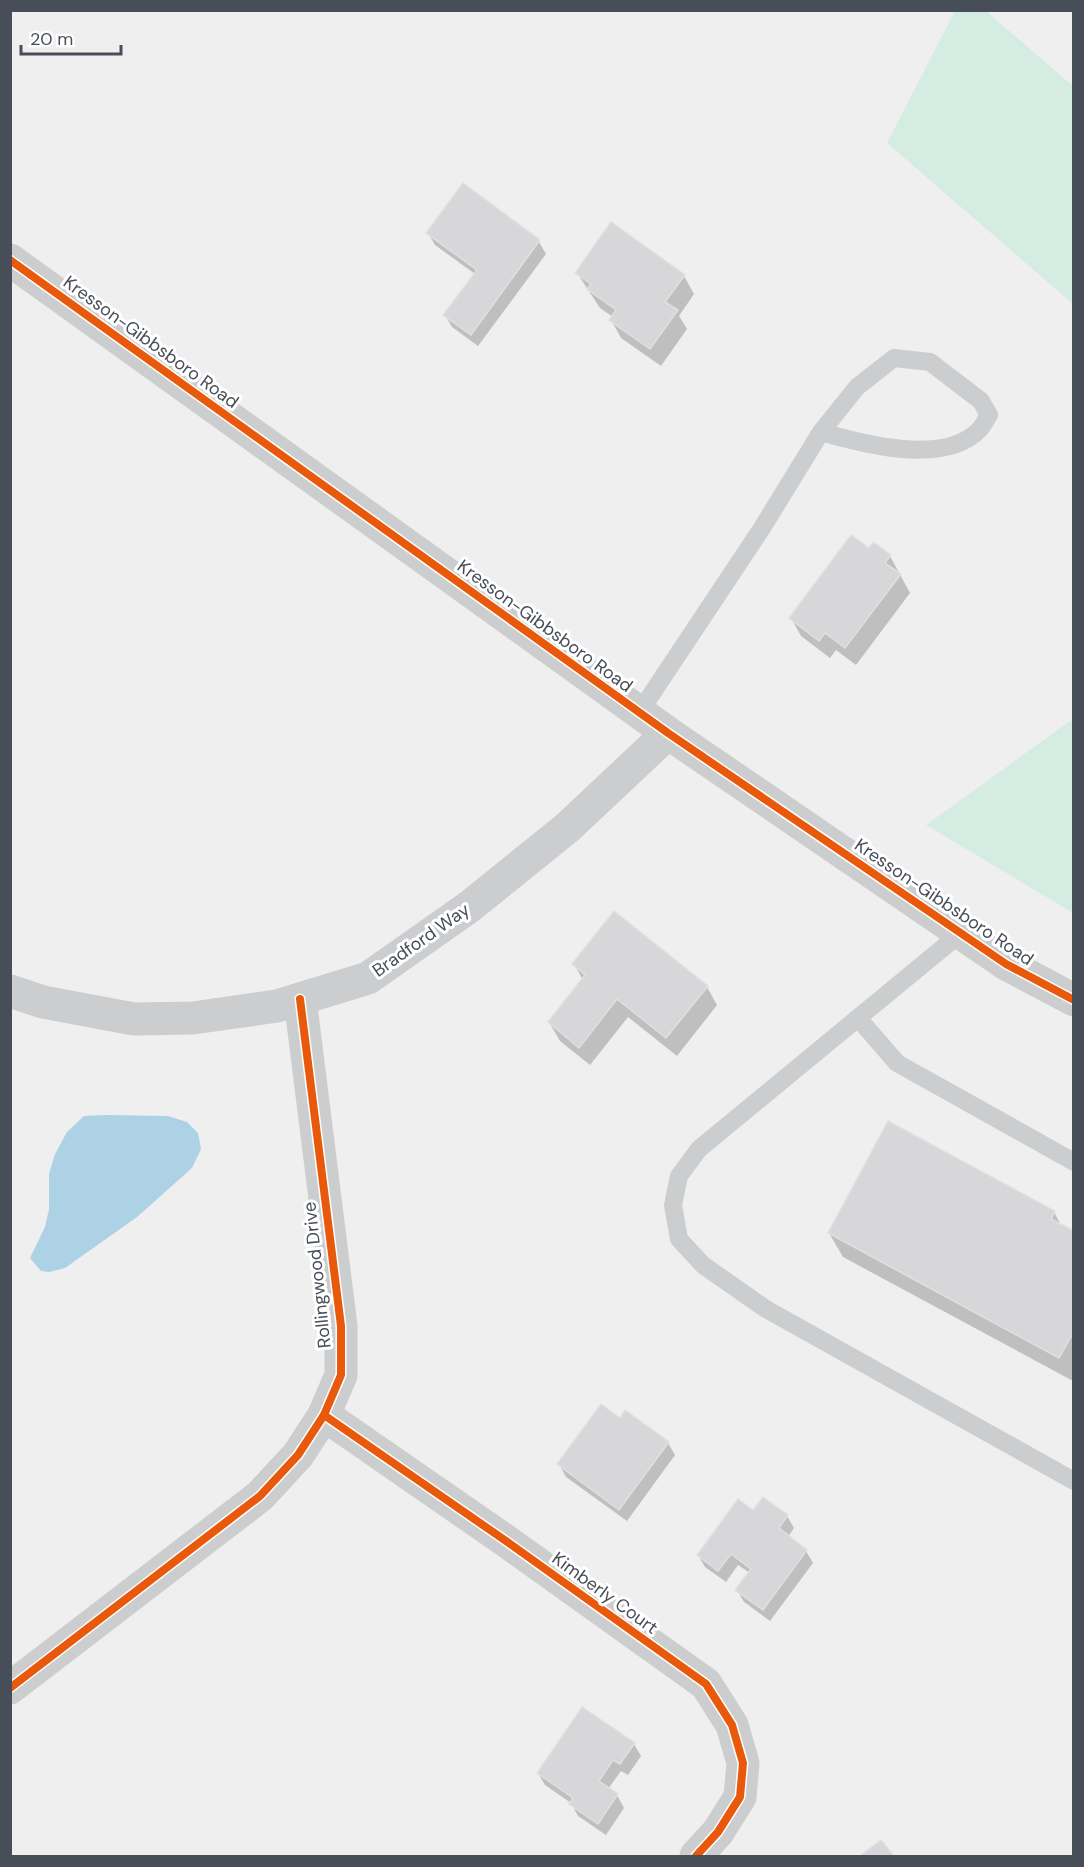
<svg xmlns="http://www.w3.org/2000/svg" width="1084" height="1867" viewBox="0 0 1084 1867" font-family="'DM Sans',sans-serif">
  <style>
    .green { fill: #d5ece2 }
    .water { fill: #add2e6 }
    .shadow { fill: #0003 }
    .building { fill: #d7d7d9; stroke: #e0e0e1; stroke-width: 1.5 }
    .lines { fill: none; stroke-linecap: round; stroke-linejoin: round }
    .service { stroke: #cbcdcf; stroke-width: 18 }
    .minor { stroke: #cbcdcf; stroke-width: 33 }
    .tertiary { stroke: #cbcdcf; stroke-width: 33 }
    .cycleway-casing { stroke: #fff; stroke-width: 11 }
    .cycleway { stroke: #e8590c; stroke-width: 8 }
    .labels { text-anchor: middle; stroke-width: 6; stroke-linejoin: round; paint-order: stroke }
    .street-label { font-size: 18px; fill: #484e59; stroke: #fff }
  </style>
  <rect width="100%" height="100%" fill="#efefef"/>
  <g class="green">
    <polygon points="955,11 986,11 1073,86 1073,304 887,143"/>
    <polygon points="1073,719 1073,913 926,825"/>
  </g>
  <polygon class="water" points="107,1115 168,1116 187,1122 198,1133 201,1149 192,1168 137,1217 65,1268 49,1272 41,1271 30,1258 45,1227 49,1209 49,1174 55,1154 67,1132 84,1116"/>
  <g class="shadow">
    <polygon points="463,185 539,242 546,254 478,346 452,327 445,315 475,274 435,245 428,233"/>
    <polygon points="577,273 684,276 694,294 679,316 687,329 661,366 621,338 611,320 613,317 600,308"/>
    <polygon points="869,550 890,556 910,593 856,665 836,650 830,658 801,636 791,618"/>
    <polygon points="574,964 707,987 717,1005 677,1056 628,1017 590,1065 560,1041 549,1022 583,980"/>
    <polygon points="1054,1212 1062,1227 1074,1233 1073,1381 843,1257 829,1233"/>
    <polygon points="620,1420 668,1443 675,1455 627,1521 566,1477 559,1464"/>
    <polygon points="753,1512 787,1516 794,1528 788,1537 806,1551 813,1563 770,1621 744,1602 737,1590 750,1573 738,1565 726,1582 705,1567 698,1555"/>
    <polygon points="634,1744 641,1756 628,1775 621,1771 608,1789 617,1795 624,1808 606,1835 578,1816 571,1803 545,1785 538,1773"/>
  </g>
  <g class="building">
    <polygon points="463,183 540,240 471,335 443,315 477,270 426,233"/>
    <polygon points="611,222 685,275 665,302 678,310 650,349 609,320 616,310 587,289 591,284 575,273"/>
    <polygon points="851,535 869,548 873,542 891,555 885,563 901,574 845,648 825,633 819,641 789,618"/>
    <polygon points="614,911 708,986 666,1038 617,999 579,1048 548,1022 585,975 572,964"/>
    <polygon points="888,1121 1055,1211 1051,1219 1074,1231 1074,1331 1059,1358 828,1233"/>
    <polygon points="601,1404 620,1418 625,1410 669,1442 619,1510 557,1464"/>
    <polygon points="763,1497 788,1515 779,1528 807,1550 763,1610 735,1590 751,1569 731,1554 718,1571 697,1555 738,1499 753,1510"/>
    <polygon points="582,1707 635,1743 620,1764 613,1760 599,1781 618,1794 598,1824 569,1804 573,1798 537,1773"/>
    <polygon points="881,1840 894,1856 860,1856"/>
  </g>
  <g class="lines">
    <g class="service">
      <path d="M639 713 762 528 821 432 857 387 894 358 930 362 981 401 989 415C986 419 983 426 979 430 944 466 863 444 821 432"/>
      <polyline points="961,933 699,1149 679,1176 673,1205 679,1239 703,1265 766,1309 1074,1481"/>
      <polyline points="858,1018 897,1063 1074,1162"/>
    </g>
    <g class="minor">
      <polyline points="10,991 43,1002 134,1019 193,1018 277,1006 368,978 469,907 567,828 668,733"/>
      <polyline points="324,1415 506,1541 706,1684 732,1725 743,1763 740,1797 718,1832 696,1856"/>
      <polyline points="10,1688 260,1496 298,1455 324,1415 341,1375 341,1326 300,999"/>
    </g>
    <polyline class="tertiary" points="10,260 668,733 1006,964 1074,1000"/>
    <g class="cycleway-casing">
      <g id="cycleway">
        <polyline points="10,260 668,733 1006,964 1074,1000"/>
        <polyline points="324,1415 506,1541 706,1684 732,1725 743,1763 740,1797 718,1832 696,1856"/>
        <polyline points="10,1688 260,1496 298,1455 324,1415 341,1375 341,1326 300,999"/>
      </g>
    </g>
    <use href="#cycleway" class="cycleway"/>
  </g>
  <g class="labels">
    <g class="street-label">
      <text transform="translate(151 342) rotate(36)" y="6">Kresson-Gibbsboro Road</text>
      <text transform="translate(545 626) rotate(36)" y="6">Kresson-Gibbsboro Road</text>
      <text transform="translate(944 902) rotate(34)" y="6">Kresson-Gibbsboro Road</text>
      <text transform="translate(421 940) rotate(-35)" y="6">Bradford Way</text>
      <text transform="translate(317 1275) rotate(-96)" y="6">Rollingwood Drive</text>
      <text transform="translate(605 1593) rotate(36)" y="6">Kimberly Court</text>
    </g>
  </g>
  <rect width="1084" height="1867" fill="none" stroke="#484e59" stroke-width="24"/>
  <path d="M21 45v9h100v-9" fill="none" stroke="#484e59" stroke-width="3"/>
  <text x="30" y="45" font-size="18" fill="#484e59" stroke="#ffffff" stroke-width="4.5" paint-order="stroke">20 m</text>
</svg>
